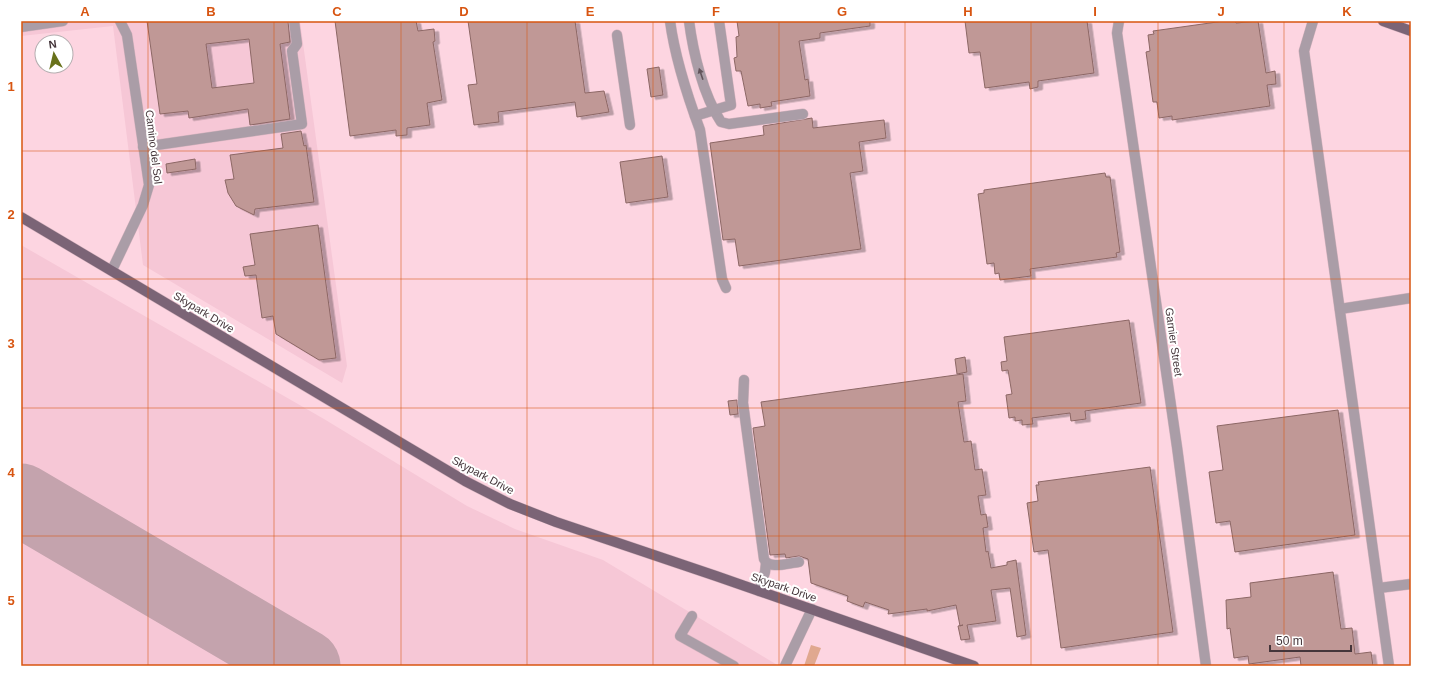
<svg xmlns="http://www.w3.org/2000/svg" width="1432" height="687" viewBox="0 0 1432 687" font-family="Helvetica,sans-serif">
  <style>
    .built { fill: #f6c7d6 }
    .park { fill: #e0a88f }
    .lines { fill: none; stroke-linecap: round; stroke-linejoin: round }
    .runway { stroke: #c4a3ad; stroke-width: 73 }
    .building { fill: #c09896; stroke: #8c6765; fill-rule: evenodd; filter: url(#shadow) }
    .minor-casing { stroke: #d8b5c0; stroke-width: 11 }
    .major-casing { stroke: #d8b5c0; stroke-width: 11 }
    .minor { stroke: #aa9da7; stroke-width: 10 }
    .major { stroke: #7b6476; stroke-width: 10 }
    .oneway { fill: #63545b }
    .grid { fill: none; stroke: #d85511; stroke-width: 1; stroke-opacity: 0.55 }
    .labels { text-anchor: middle; stroke-width: 4; stroke-linejoin: round; paint-order: stroke }
    .street-label { font-size: 11px; fill: #44353a; stroke: #fff }
    .neatline { fill: none; stroke: #d85511; stroke-width: 1.5 }
    .grid-label { font-size: 13px; text-anchor: middle; font-weight: bold; fill: #d85511 }
  </style>
  <defs>
    <filter id="shadow"><feDropShadow dx="4.5" dy="2.5" stdDeviation="0" flood-color="#0004"/></filter>
  </defs>
  <rect width="100%" height="100%" fill="#fdd5e1"/>
  <g class="built">
    <polygon points="21,21 300,21 347,366 342,383 143,265 113,26 21,36"/>
    <polygon points="21,245 324,419 467,506 515,529 603,560 779,666 21,666"/>
  </g>
  <polygon class="park" points="811,645 821,648 814,666 804,666"/>
  <g class="lines">
    <polyline class="runway" points="21,500 304,666"/>
  </g>
  <g class="building">
    <path d="M147 21H288L290 42 280 44 290 119 250 125 248 109 189 118 188 111 160 114ZM249 39 254 83 212 88 206 44Z"/>
    <polygon points="335,21 416,21 418,31 434,29 435,41 433,42 442,100 427,103 430,125 407,128 407,135 396,136 396,130 350,136"/>
    <polygon points="468,21 575,21 585,93 604,91 609,112 577,117 575,102 498,112 499,122 474,125 468,85 477,84"/>
    <polygon points="737,21 870,21 870,26 820,33 820,38 799,41 805,80 808,79 810,96 771,102 772,106 760,108 760,104 748,106 741,71 736,71 734,58 737,57 736,37 739,36"/>
    <polygon points="965,21 1087,21 1094,73 1038,81 1038,87 1030,89 1029,82 985,88 980,52 969,53"/>
    <polygon points="1224,21 1235,21 1236,23 1258,21 1266,73 1275,71 1276,84 1267,85 1270,106 1172,120 1172,116 1159,118 1157,102 1153,102 1146,52 1150,51 1148,35 1154,34 1153,31"/>
    <polygon points="659,67 663,95 651,97 647,69"/>
    <polygon points="812,118 813,128 884,120 886,138 859,142 863,171 850,173 861,249 739,266 735,239 723,240 710,143 764,135 763,126"/>
    <polygon points="301,131 304,146 306,145 314,202 255,209 254,215 236,206 228,193 225,180 234,179 230,155 283,148 281,134"/>
    <polygon points="662,156 668,197 626,203 620,162"/>
    <polygon points="195,159 196,169 167,173 166,164"/>
    <polygon points="1105,173 1106,177 1110,177 1120,252 1116,253 1117,257 1030,269 1031,276 1000,280 999,273 995,274 994,263 987,264 978,194 984,193 984,190"/>
    <polygon points="318,225 336,358 319,360 276,334 273,316 262,318 256,275 245,276 243,267 255,265 250,234"/>
    <polygon points="1129,320 1141,403 1085,411 1086,419 1071,421 1070,413 1032,418 1033,424 1022,425 1022,420 1015,421 1015,417 1009,418 1006,395 1012,394 1008,370 1002,371 1001,362 1007,361 1004,337"/>
    <polygon points="965,357 967,372 957,374 955,359"/>
    <polygon points="963,374 966,401 958,402 964,442 971,441 975,470 982,469 986,495 978,496 981,515 986,514 988,527 983,528 986,552 988,551 991,568 1007,565 1007,562 1016,560 1026,635 1017,637 1010,588 991,590 996,621 967,625 970,639 961,640 958,626 963,625 960,626 956,605 927,611 927,609 888,614 889,610 865,602 863,607 847,601 848,596 811,583 808,559 799,556 786,558 785,554 770,555 753,428 765,426 761,402"/>
    <polygon points="737,400 738,414 730,415 728,401"/>
    <polygon points="1338,410 1355,535 1235,552 1230,521 1216,523 1209,472 1223,470 1217,426"/>
    <polygon points="1150,467 1173,632 1061,648 1048,550 1034,552 1027,503 1038,501 1036,485 1039,485 1038,482"/>
    <polygon points="1333,572 1341,629 1352,628 1355,654 1371,652 1373,666 1301,666 1300,657 1249,664 1248,656 1234,658 1230,628 1227,629 1226,600 1251,597 1250,583"/>
  </g>
  <g class="lines">
    <g class="minor-casing">
      <g id="minor">
        <path d="M670 21C675 58 687 95 700 130L722 279 726 288"/>
        <path d="M689 21C693 52 703 95 721 122L729 124 803 114"/>
        <polyline points="1119,21 1117,33 1177,447 1206,666"/>
        <polyline points="1313,21 1304,51 1389,666"/>
        <polyline points="21,27 63,21"/>
        <polyline points="617,35 630,125"/>
        <polyline points="695,116 731,105 719,21"/>
        <polyline points="143,147 302,124 292,51 297,44 294,21"/>
        <polyline points="112,270 143,205 149,185 127,35 120,21"/>
        <polyline points="1340,309 1411,298"/>
        <path d="M744 380 743 403 764 559C769 570 788 563 799 562"/>
        <polyline points="1379,588 1411,584"/>
        <polyline points="759,591 765,572 766,563"/>
        <polyline points="692,616 680,636 734,666"/>
        <polyline points="785,666 812,609"/>
      </g>
    </g>
    <g class="major-casing">
      <g id="major">
        <polyline points="1383,21 1411,31"/>
        <polyline points="21,217 465,481 510,504 556,522 716,576 974,666"/>
      </g>
    </g>
    <use href="#minor" class="minor"/>
    <use href="#major" class="major"/>
  </g>
  <defs><path id="oneway-solid" d="M-6-.8H1V-3.2L6.5 0L1 3.2V.8H-6Z"/></defs>
  <use class="oneway" href="#oneway-solid" transform="translate(701 74) rotate(-109)"/>
  <path class="grid" d="M148 21V666M274 21V666M401 21V666M527 21V666M653 21V666M779 21V666M905 21V666M1031 21V666M1158 21V666M1284 21V666M21 151H1411M21 279H1411M21 408H1411M21 536H1411"/>
  <g class="labels">
    <g class="street-label">
      <text transform="translate(154 147) rotate(83)" y="4">Camino del Sol</text>
      <text transform="translate(204 312) rotate(31)" y="4">Skypark Drive</text>
      <text transform="translate(1174 342) rotate(82)" y="4">Garnier Street</text>
      <text transform="translate(483 475) rotate(28)" y="4">Skypark Drive</text>
      <text transform="translate(784 587) rotate(19)" y="4">Skypark Drive</text>
    </g>
  </g>
  <rect width="1432" height="687" fill="none" stroke="#ffffff" stroke-width="44"/>
  <g transform="translate(54 54) rotate(352)"><circle r="19" fill="#ffffff" stroke="#b4aeb0"/>
  <path d="M0-3L7 15L0 10L-7 15Z" fill="#68711a"/>
  <text y="-6" font-size="11" font-weight="bold" text-anchor="middle" fill="#44353a">N</text>
  </g>
  <path d="M1270 645v6h81v-6" fill="none" stroke="#44353a" stroke-width="2"/>
  <text x="1276" y="645" font-size="12" fill="#44353a" stroke="#ffffff" stroke-width="3" paint-order="stroke">50 m</text>
  <rect x="22" y="22" width="1388" height="643" class="neatline"/>
  <g class="grid-label">
    <text x="85" y="16">A</text>
    <text x="211" y="16">B</text>
    <text x="337" y="16">C</text>
    <text x="464" y="16">D</text>
    <text x="590" y="16">E</text>
    <text x="716" y="16">F</text>
    <text x="842" y="16">G</text>
    <text x="968" y="16">H</text>
    <text x="1095" y="16">I</text>
    <text x="1221" y="16">J</text>
    <text x="1347" y="16">K</text>
    <text x="11" y="91">1</text>
    <text x="11" y="219">2</text>
    <text x="11" y="348">3</text>
    <text x="11" y="477">4</text>
    <text x="11" y="605">5</text>
  </g>
</svg>
